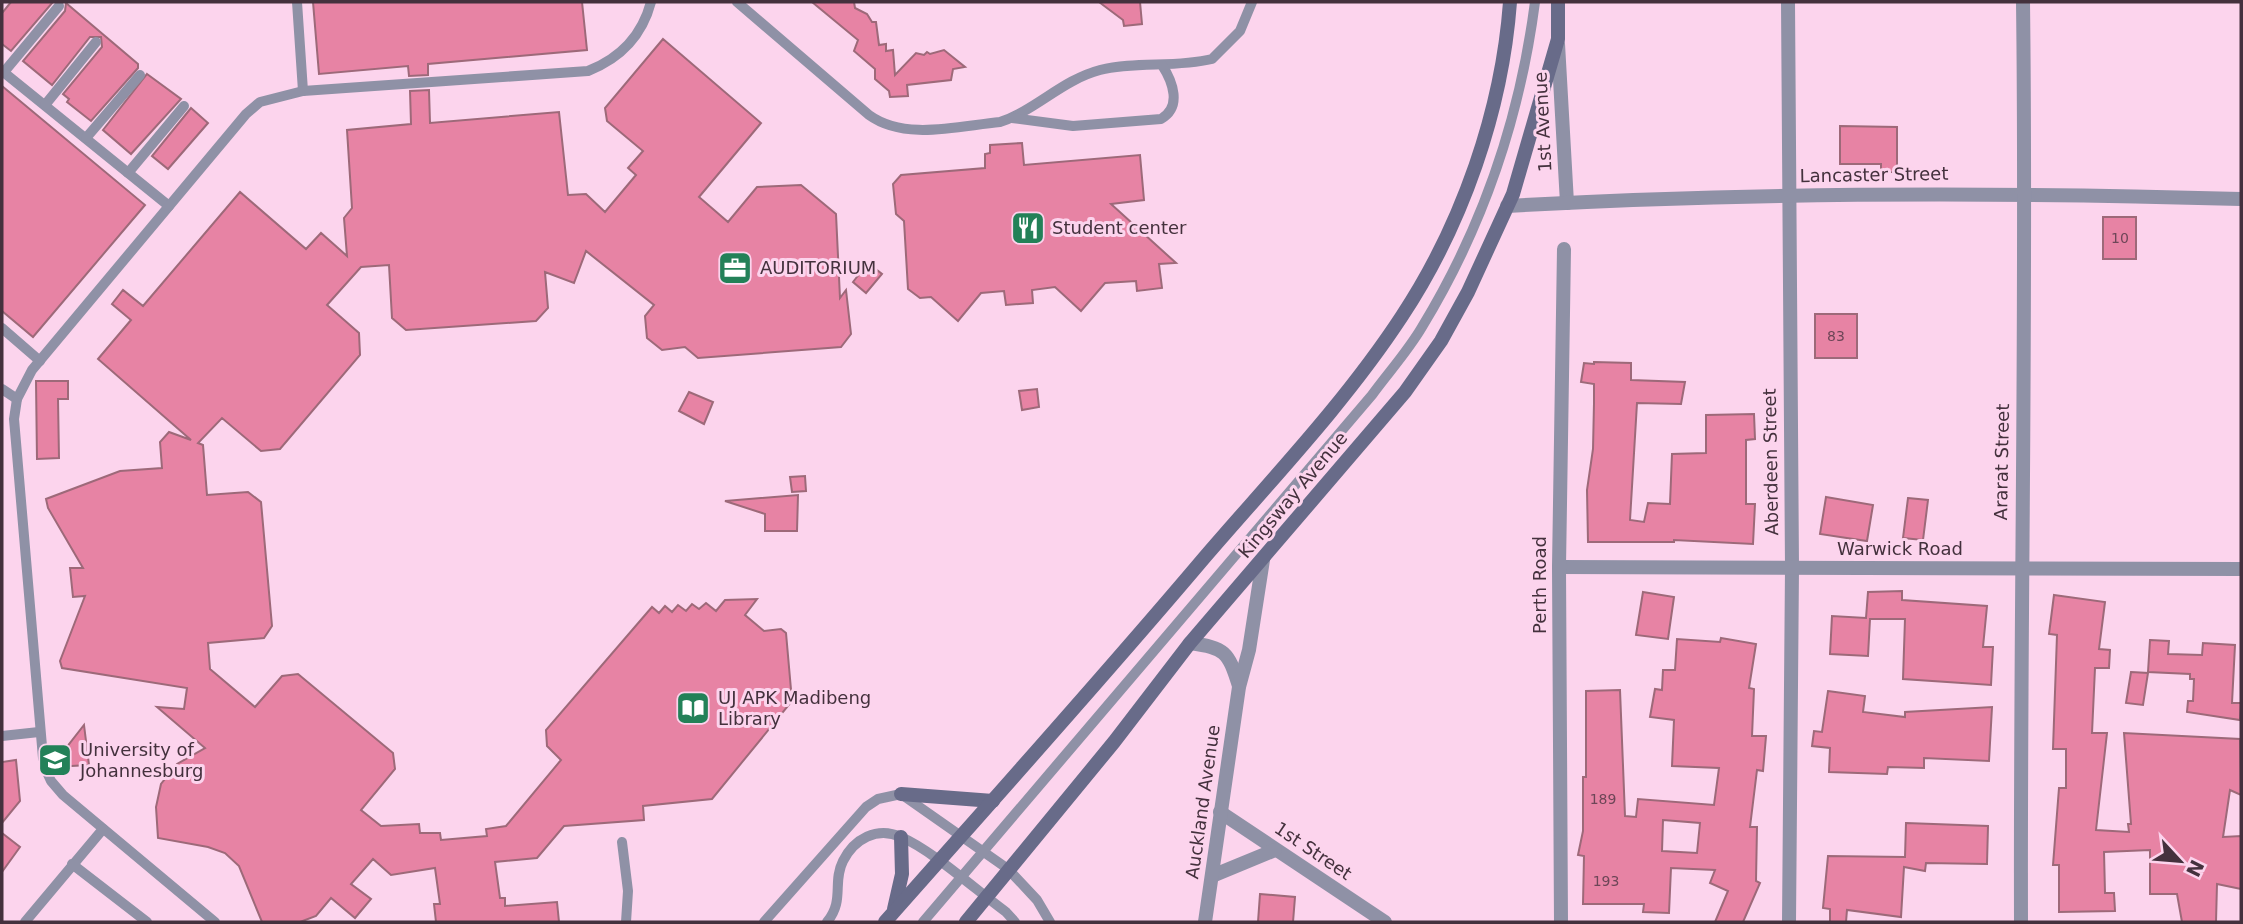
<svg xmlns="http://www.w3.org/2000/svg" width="2243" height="924" viewBox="0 0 2243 924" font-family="'DejaVu Sans',sans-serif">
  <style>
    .building { fill: #e783a4; stroke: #9d6979; stroke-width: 2; fill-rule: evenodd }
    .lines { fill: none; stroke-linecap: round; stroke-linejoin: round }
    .lane { stroke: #8f91a6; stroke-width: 10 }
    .street { stroke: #8f91a6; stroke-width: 14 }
    .secondary { stroke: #686b89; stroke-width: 14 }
    .labels { text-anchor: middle; stroke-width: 6; stroke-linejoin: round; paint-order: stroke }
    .number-label { font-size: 14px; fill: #6d4657 }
    .street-label { font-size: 18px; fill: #44313d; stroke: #fcd4ed }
    .poi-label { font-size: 18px; fill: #44313d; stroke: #fcd4ed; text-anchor: start }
  </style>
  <rect width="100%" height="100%" fill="#fcd4ed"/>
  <g class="building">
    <polygon points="11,2 53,2 11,51 2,44 2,13"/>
    <polygon points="313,2 582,2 587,50 428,64 428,75 409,76 408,66 319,74"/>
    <polygon points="812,2 854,2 855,8 867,14 872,22 876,22 879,45 886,44 886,51 893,50 895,75 916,53 924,55 927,52 930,54 944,50 965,67 953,69 951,80 907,85 908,96 890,97 889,91 875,79 875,69 854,51 858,40"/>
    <polygon points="1099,2 1140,2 1142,24 1124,26 1123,20"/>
    <polygon points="66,3 138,64 138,68 91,121 67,102 69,99 63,94 102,47 101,37 90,37 52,85 23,61 65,11"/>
    <polygon points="663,39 761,123 699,197 728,222 757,187 801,185 836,214 840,298 846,290 851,334 841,347 698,358 685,347 662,350 647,338 645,316 654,305 586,251 574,283 545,272 548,308 536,321 406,330 392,318 389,265 361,267 327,305 359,333 360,355 280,449 261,451 222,418 198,443 203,445 207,495 248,492 261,502 272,626 264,638 208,643 210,669 255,707 282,676 298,674 393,753 395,769 361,810 381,826 419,824 420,833 440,833 441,840 487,836 486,829 506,826 561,760 547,746 546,730 652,607 659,613 665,606 672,612 678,605 686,611 692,604 699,609 706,603 716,611 725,600 757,599 745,615 764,631 781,629 786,633 792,701 712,799 643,806 644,820 564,826 537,858 495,862 500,898 505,898 505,906 557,902 559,922 436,922 434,904 440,904 435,868 391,875 373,859 351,884 371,899 355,918 331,898 316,916 300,922 262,922 239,866 225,853 208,847 158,838 156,807 161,784 177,764 205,748 157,707 184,709 187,688 62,668 60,661 85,596 73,597 70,568 83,568 48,508 46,499 120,471 162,468 160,442 169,432 191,440 98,359 131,320 112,304 123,290 143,306 240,192 306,249 321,233 347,256 344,218 352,208 347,130 411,124 410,91 429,90 430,123 559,112 568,195 586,194 605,212 636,175 628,168 643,151 607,121 605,108"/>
    <polygon points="147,74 181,99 131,154 103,130"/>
    <polygon points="2,86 145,205 33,337 2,311"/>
    <polygon points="191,108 208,123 168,169 152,156"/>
    <polygon points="1840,126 1897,127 1897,172 1881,172 1881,164 1840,164"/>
    <polygon points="1022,143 1024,165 1140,155 1144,200 1111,204 1176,263 1159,264 1162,288 1137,291 1136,281 1105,283 1081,311 1055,287 1032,290 1033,303 1006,305 1004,291 981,293 958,321 931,297 920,298 908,289 904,221 896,214 893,184 901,175 985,168 985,154 990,153 990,145"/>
    <rect x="2103" y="217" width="33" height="42"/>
    <polygon points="868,263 882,274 866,293 853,282"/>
    <rect x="1815" y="314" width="42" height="44"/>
    <polygon points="1594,362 1631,363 1631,380 1685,382 1681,404 1637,403 1630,520 1644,522 1648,503 1670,504 1672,454 1706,453 1706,415 1754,414 1755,439 1746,440 1746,504 1755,504 1753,544 1674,540 1674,542 1588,542 1587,490 1593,449 1594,403 1594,384 1581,382 1584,363 1594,364"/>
    <polygon points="36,381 68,381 68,399 58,399 59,458 37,459"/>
    <polygon points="1037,389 1039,407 1022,410 1019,391"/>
    <polygon points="689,392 713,402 704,424 679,411"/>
    <polygon points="805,476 806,491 792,492 790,477"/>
    <polygon points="798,495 797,531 765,531 765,514 725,501"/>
    <polygon points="1826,497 1873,505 1867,541 1820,534"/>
    <polygon points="1908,498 1928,500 1923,540 1903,538"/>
    <polygon points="1902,591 1902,600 1987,606 1983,647 1993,647 1991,685 1903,679 1905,619 1870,619 1868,656 1830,654 1832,616 1866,618 1868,592"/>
    <polygon points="1643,592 1674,597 1668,639 1636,635"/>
    <polygon points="2054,595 2105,602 2099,649 2110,650 2109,668 2095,668 2092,733 2107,733 2096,830 2129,832 2128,824 2131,824 2124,733 2240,739 2241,795 2230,790 2223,837 2241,836 2241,889 2217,884 2216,922 2182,922 2177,894 2150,894 2150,850 2104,852 2105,893 2114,893 2115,911 2059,912 2059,865 2053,865 2059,788 2066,788 2066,749 2053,749 2057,635 2049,634"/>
    <path d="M1721 638 1756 644 1749 688 1754 689 1752 736H1766L1763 771 1757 770 1750 827H1757L1756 881 1760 883 1743 922H1715L1728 891 1710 883 1715 870 1671 868 1669 913 1643 912 1644 904H1583L1584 856 1578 855 1583 831V777H1586V691L1620 690 1625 816 1636 817 1638 799 1714 805 1719 768 1672 766 1674 720 1650 717 1655 689 1662 690 1663 670H1675L1677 639 1720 642ZM1663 820 1700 823 1697 853 1662 851Z"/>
    <polygon points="2150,640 2169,641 2168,654 2202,655 2203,643 2235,645 2232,703 2241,703 2240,720 2187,712 2188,701 2193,701 2194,679 2190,679 2190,674 2148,672"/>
    <polygon points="2131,672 2148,673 2143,705 2126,703"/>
    <polygon points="1828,691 1865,696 1863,712 1905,717 1905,712 1992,707 1989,761 1924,758 1924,768 1888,767 1887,774 1829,772 1830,748 1812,746 1814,731 1822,732"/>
    <polygon points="84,725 89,765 53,767 52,766"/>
    <polygon points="16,760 20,801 2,823 2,762"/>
    <polygon points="1906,823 1988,826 1987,864 1926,863 1925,871 1904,867 1901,917 1847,910 1846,922 1830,922 1830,909 1823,908 1828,856 1905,857"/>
    <polygon points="2,833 20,847 2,872"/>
    <polygon points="1260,894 1295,897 1293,922 1258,922"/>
  </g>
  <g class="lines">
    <g class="lane">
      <polyline points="297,2 303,91"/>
      <path d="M737 2 869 115C905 141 958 126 1000 122 1036 110 1062 80 1100 70 1136 61 1175 68 1212 59L1240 31 1252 2"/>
      <polyline points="2,71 169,206"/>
      <polyline points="4,72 59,6"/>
      <polyline points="45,105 96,42"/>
      <path d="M1012 118 1073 126 1161 119C1182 107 1173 82 1162 65"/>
      <polyline points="86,138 140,75"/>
      <polyline points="128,173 184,106"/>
      <polyline points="2,328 40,361"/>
      <polyline points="2,389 17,399"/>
      <polyline points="2,736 39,732"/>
      <path d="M43 758 14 419 17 399 32 370 246 114 260 102 303 91 588 71C621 58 642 36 651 2"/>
      <polyline points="45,768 51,781 63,795 215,922"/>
      <polyline points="622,842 628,891 626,922"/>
      <polyline points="72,864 147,922"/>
      <polyline points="25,922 103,829"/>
      <polyline points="764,922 866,807 878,799 901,794 1008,869 1037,900 1050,922"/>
      <path d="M827 922C845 900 832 883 843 861 854 839 877 826 901 837 932 850 977 891 1006 912L1015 922"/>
      <path d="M923 922 1372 395C1388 373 1408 351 1422 327 1483 227 1520 117 1535 2"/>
    </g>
    <g class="street">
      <polyline points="1788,2 1792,568 1789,922"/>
      <polyline points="1558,44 1567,203"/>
      <path d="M1507 206C1752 192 1997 192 2241 199"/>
      <polyline points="1559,567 2241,569"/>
      <path d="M1190 643C1225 648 1228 651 1239 686"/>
      <polyline points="1220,812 1385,922"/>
      <polyline points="1212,876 1275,850"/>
      <polyline points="1205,922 1239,687 1249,650 1263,560"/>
      <polyline points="1561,922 1559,567 1564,249"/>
      <path d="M2021 922C2020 615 2027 309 2023 2"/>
    </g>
    <g class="secondary">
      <polyline points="901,794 993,801"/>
      <polyline points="894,909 902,874 901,837"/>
      <path d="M885 922C992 801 1100 681 1204 558 1271 480 1345 403 1402 316 1462 225 1502 111 1510 2"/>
      <polyline points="966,922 1114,742 1190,643 1405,392 1441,341 1468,292 1513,194 1558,39 1558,2"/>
    </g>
  </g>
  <defs>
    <g id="restaurant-square" transform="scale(1.75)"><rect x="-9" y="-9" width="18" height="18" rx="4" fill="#238158" stroke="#fcd4ed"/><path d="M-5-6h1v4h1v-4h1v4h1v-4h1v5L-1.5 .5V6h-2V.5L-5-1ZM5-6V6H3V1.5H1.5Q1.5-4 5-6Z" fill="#fff"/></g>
    <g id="office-square" transform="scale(1.75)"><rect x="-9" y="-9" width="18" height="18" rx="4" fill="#238158" stroke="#fcd4ed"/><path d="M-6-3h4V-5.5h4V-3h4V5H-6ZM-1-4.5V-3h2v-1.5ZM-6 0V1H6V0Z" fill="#fff"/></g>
    <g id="library-square" transform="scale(1.75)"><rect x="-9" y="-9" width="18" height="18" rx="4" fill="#238158" stroke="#fcd4ed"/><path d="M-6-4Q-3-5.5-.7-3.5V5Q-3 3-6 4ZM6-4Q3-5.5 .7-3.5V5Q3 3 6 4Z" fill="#fff"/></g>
    <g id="university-square" transform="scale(1.75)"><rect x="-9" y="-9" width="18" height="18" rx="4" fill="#238158" stroke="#fcd4ed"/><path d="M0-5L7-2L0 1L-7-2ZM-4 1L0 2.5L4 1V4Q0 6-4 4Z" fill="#fff"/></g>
  </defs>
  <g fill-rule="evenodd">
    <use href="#restaurant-square" x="1028" y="228"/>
    <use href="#office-square" x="735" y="268"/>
    <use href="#library-square" x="693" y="708"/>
    <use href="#university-square" x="55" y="760"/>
  </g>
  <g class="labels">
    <g class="number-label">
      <text x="2120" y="243">10</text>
      <text x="1836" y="341">83</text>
      <text x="1603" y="804">189</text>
      <text x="1606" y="886">193</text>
    </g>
    <g class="street-label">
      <text transform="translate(1543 122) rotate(-93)" y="6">1st Avenue</text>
      <text transform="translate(1874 175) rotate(-1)" y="6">Lancaster Street</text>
      <text transform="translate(1771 462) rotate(-91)" y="6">Aberdeen Street</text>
      <text transform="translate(2002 462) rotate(-89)" y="6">Ararat Street</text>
      <text transform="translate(1293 495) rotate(-50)" y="6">Kingsway Avenue</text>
      <text x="1900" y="555">Warwick Road</text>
      <text transform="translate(1540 585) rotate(-90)" y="6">Perth Road</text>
      <text transform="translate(1203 802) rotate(-82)" y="6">Auckland Avenue</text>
      <text transform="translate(1313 851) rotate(34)" y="6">1st Street</text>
    </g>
    <g class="poi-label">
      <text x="1052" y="234">Student center</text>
      <text x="760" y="274">AUDITORIUM</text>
      <text x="718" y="704">UJ APK Madibeng<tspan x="718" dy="21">Library</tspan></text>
      <text x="80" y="756">University of<tspan x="80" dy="21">Johannesburg</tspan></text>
    </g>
  </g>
  <rect width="2243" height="924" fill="none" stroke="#44313d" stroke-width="7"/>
  <g transform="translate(2180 861) rotate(116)" stroke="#fcd4ed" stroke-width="5" paint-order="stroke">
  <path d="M0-5L12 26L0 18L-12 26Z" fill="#44313d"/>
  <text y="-10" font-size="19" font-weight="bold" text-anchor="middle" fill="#44313d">N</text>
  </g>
</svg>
